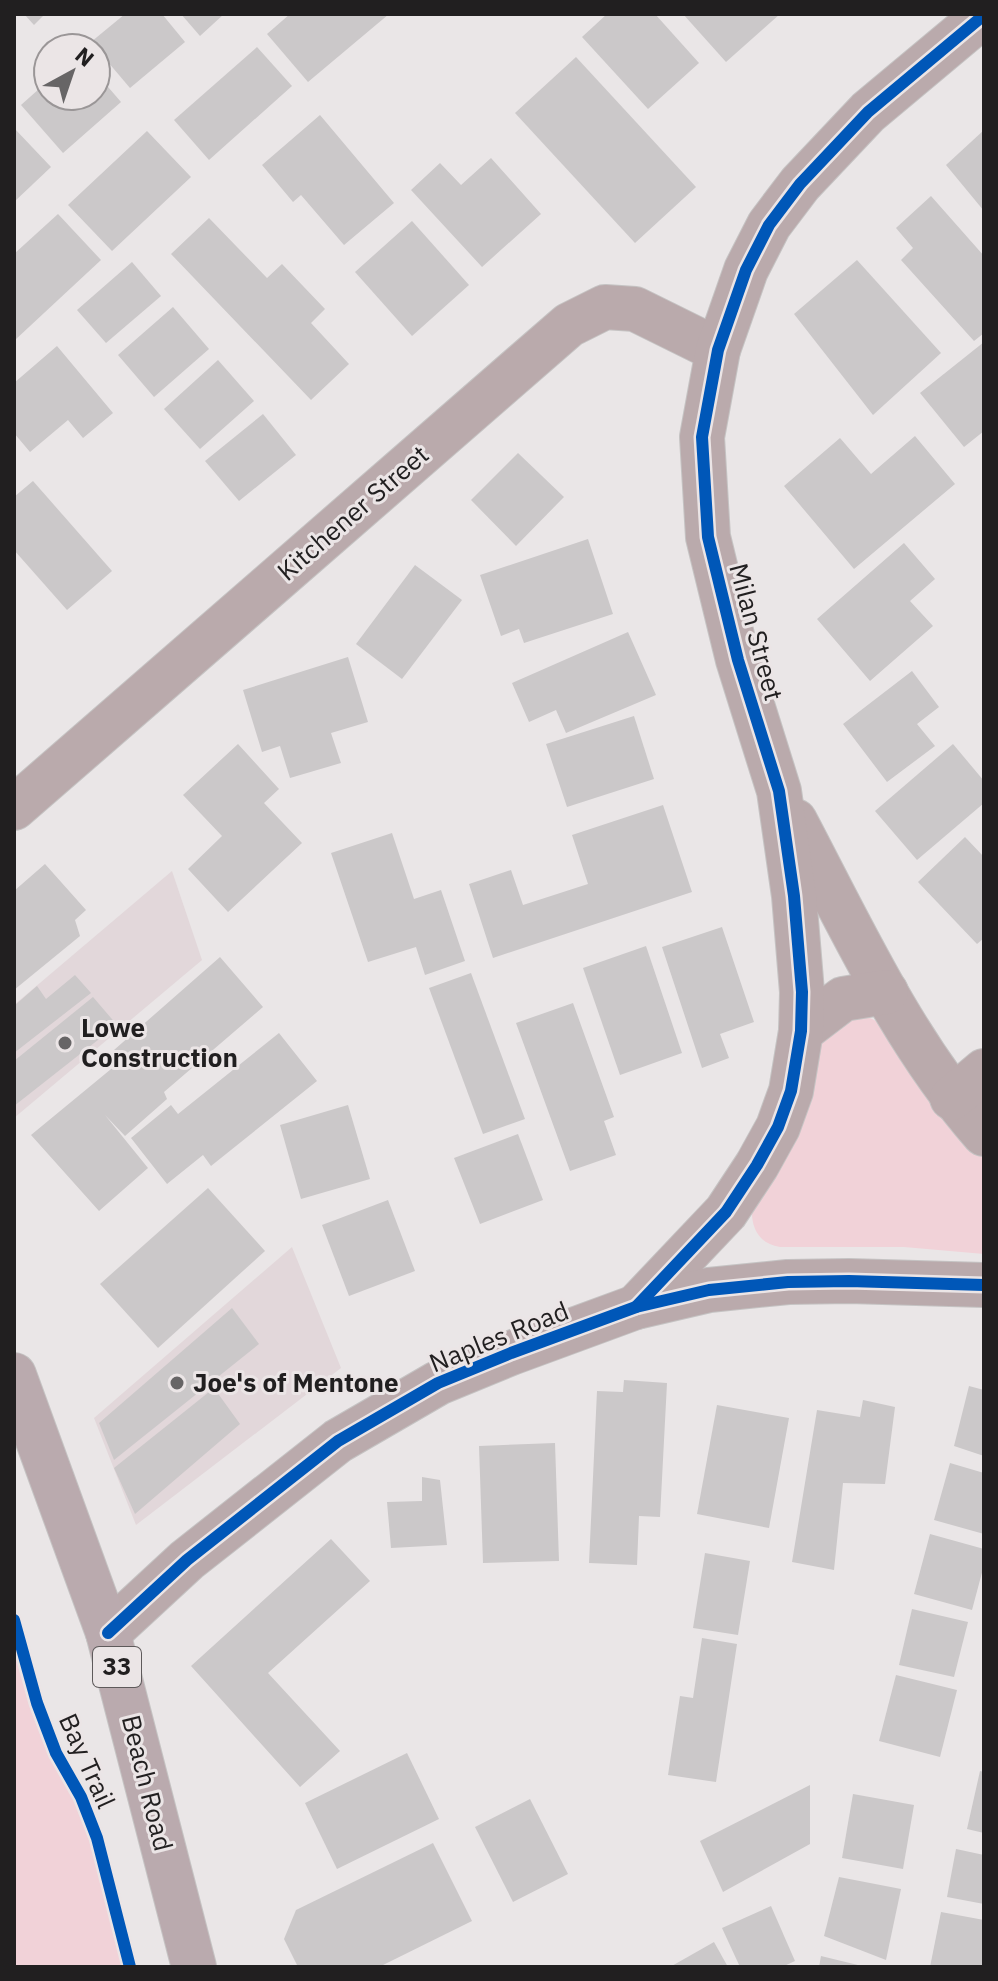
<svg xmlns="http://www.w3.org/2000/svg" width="998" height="1981" viewBox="0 0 998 1981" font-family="'IBM Plex Sans',sans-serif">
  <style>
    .built { fill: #e2d7da }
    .green { fill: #f1d2d8 }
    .building { fill: #cbc8c9 }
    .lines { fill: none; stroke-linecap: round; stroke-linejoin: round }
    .street-casing { stroke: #c5c3c3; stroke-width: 46 }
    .primary-casing { stroke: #c5c3c3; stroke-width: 46 }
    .street { stroke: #baaaac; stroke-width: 44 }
    .primary { stroke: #baaaae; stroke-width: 44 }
    .cycleway-casing { stroke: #ebe5e6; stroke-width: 17 }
    .cycleway { stroke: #0057b8; stroke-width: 12 }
    .poi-dot { fill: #676566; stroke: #ebe5e6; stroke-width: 3 }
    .labels { text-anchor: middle; stroke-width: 6; stroke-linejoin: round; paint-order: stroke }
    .shield { fill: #ebe5e6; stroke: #5e5a5b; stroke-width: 2 }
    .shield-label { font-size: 24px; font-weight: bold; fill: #211f20 }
    .street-label { font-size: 26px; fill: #211f20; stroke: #ebe5e6 }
    .poi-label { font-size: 26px; font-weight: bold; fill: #211f20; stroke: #ebe5e6; text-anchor: start }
  </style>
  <rect width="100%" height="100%" fill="#eae6e7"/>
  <g class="built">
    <polygon points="172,871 202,960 14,1118 14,1005"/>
    <polygon points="292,1247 341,1368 136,1525 94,1418"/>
  </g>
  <g class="green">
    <path d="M868 1017 878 1022 943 1119 984 1159V1254L904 1247H780C759 1244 751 1228 752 1209L822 1040 839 1020Z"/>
    <polygon points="14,1625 62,1747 98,1862 122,1967 14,1967"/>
  </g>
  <g class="building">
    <polygon points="24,14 45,14 34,25"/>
    <polygon points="125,14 162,14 185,42 130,88 91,42"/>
    <polygon points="181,14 224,14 200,36"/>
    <polygon points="290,14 389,14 308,82 267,34"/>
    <polygon points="607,14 655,14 699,63 648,109 582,37"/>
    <polygon points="683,14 780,14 726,62"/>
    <polygon points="257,47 292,86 209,160 174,120"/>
    <polygon points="576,57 696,187 635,243 515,113"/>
    <polygon points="96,73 121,102 63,153 21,105 48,81 48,96 96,96"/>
    <polygon points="320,115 394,203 344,245 301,195 293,202 262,165"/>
    <polygon points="14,128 51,167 14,202"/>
    <polygon points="984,130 984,211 946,165"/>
    <polygon points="147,131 191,177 112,251 68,205"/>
    <polygon points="491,158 541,214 482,267 411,190 440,163 461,185"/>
    <polygon points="931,196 984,256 984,333 974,341 901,260 913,248 896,228"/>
    <polygon points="58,214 101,260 15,340 14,254"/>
    <polygon points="209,218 267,278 282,264 325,309 311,323 349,364 311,400 171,254"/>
    <polygon points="412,221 469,285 412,336 355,272"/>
    <polygon points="857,260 941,353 873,415 794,314"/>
    <polygon points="132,262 161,296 106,343 77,310"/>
    <polygon points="173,307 209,349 154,397 118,355"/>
    <polygon points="984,342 984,431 964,447 920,393"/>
    <polygon points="57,346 113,413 83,438 68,420 30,452 14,433 14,383"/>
    <polygon points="218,360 254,401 200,449 164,409"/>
    <polygon points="263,414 296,455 239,501 205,461"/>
    <polygon points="915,436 955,484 854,569 784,486 840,438 871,474"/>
    <polygon points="518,453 564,497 516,546 471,500"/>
    <polygon points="33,481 112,571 67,610 14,550 14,497"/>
    <polygon points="588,539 613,614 524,643 519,629 501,636 480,575"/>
    <polygon points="904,543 935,579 910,601 933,626 870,681 817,619"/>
    <polygon points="415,565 462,600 402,679 356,644"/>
    <polygon points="628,632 656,695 566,733 556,710 529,722 512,683"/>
    <polygon points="348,657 368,722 331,733 341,763 290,778 280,746 262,752 243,690"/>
    <polygon points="912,671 939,707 917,724 935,746 887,782 843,724"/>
    <polygon points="634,716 654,779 567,807 546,744"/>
    <polygon points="238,744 279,789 264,803 302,843 228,912 188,869 222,836 183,795"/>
    <polygon points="953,744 984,781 984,803 917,860 875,811"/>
    <polygon points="663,805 692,892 493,958 469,884 511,870 523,905 588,884 572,835"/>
    <polygon points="392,833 414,899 441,890 465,961 425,975 416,947 368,962 331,853"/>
    <polygon points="965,837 984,857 984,938 977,944 918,882"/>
    <polygon points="45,864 86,910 75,920 80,936 14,990 14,891"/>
    <polygon points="722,927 754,1022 720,1034 729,1058 702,1068 662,947"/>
    <polygon points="646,946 682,1053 620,1075 583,968"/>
    <polygon points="220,957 263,1007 164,1092 167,1099 125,1136 105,1115 148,1168 99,1211 31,1135 122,1060 114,1050"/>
    <polygon points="471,973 525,1119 483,1134 429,988"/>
    <polygon points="75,975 91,993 14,1053 14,1006 37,986 46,999"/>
    <polygon points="93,997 117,1025 14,1106 14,1061"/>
    <polygon points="573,1003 614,1117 604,1121 616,1155 570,1171 516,1023"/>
    <polygon points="279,1033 317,1081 211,1166 203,1155 167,1184 131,1138 171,1105 178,1114"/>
    <polygon points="348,1105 370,1179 301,1199 280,1125"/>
    <polygon points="518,1134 543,1200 480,1224 454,1158"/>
    <polygon points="208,1188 265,1251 158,1348 100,1284"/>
    <polygon points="388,1200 415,1271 349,1296 322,1225"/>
    <polygon points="232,1308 259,1344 114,1460 99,1423"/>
    <polygon points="624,1380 667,1383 660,1517 639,1516 637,1565 589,1563 597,1391 623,1392"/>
    <polygon points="969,1386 984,1390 984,1456 954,1446"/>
    <polygon points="214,1388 240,1424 135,1514 114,1468"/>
    <polygon points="863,1400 895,1407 885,1484 843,1483 834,1570 792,1562 817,1410 860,1417"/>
    <polygon points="717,1405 789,1418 769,1528 697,1514"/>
    <polygon points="555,1443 559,1561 483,1563 479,1446"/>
    <polygon points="950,1463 984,1473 984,1534 934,1520"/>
    <polygon points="422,1477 440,1480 447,1545 391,1548 387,1502 422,1501"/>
    <polygon points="930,1534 984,1549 984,1565 972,1610 914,1594"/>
    <polygon points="331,1539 370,1581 268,1673 340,1751 300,1787 191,1666"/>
    <polygon points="705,1553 750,1561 738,1635 693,1628"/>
    <polygon points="912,1609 968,1622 954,1677 899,1665"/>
    <polygon points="702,1638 737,1644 716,1782 668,1775 680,1696 693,1698"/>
    <polygon points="896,1675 957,1690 940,1757 879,1741"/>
    <polygon points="407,1753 439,1819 337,1869 305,1803"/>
    <polygon points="980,1771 984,1772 984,1833 967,1829"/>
    <polygon points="810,1785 810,1844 723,1892 700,1841"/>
    <polygon points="853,1794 914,1805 903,1869 842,1858"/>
    <polygon points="530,1799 568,1874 513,1902 475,1827"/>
    <polygon points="433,1843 472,1921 379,1967 298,1967 284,1939 296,1910"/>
    <polygon points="956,1849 984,1855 984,1904 947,1897"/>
    <polygon points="839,1877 901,1889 886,1960 824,1936"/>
    <polygon points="771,1906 795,1961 782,1967 740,1967 722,1928"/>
    <polygon points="941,1912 984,1920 984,1967 930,1967"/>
    <polygon points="714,1942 728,1967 670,1967"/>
    <polygon points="821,1956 862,1966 862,1967 819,1967"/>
  </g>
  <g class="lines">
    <g class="street-casing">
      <g id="street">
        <polyline points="14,808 569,325 605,307 635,309 718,350"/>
        <path d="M795 821C852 929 903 1042 984 1134"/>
        <polyline points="801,1031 843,999 886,992"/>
        <polyline points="952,1098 984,1071"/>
        <polyline points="636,1307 726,1212 757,1165 778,1127 791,1091 801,1031 802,992 794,896 779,791 738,660 708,537 702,437 718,350 746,270 769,225 800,184 868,112 984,15"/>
        <polyline points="108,1633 187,1560 338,1441 438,1383 511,1353 636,1307 709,1290 788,1282 849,1281 984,1285"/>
      </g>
    </g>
    <g class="primary-casing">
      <polyline id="primary" points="14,1375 108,1633 194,1967"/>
    </g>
    <use href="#street" class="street"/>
    <use href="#primary" class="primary"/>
    <g class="cycleway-casing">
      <g id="cycleway">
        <polyline points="636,1307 726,1212 757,1165 778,1127 791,1091 801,1031 802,992 794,896 779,791 738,660 708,537 702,437 718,350 746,270 769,225 800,184 868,112 984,15"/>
        <polyline points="14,1620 37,1703 56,1753 81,1797 97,1838 130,1967"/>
        <polyline points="108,1633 187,1560 338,1441 438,1383 511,1353 636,1307 709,1290 788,1282 849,1281 984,1285"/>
      </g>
    </g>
    <use href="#cycleway" class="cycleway"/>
  </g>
  <g class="poi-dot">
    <circle cx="65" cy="1043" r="8"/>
    <circle cx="177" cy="1383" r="8"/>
  </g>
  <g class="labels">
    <rect class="shield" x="93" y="1647" width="48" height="40" rx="6"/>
    <g class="shield-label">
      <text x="117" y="1675">33</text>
    </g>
    <g class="street-label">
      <text transform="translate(353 513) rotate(-41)" y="9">Kitchener Street</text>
      <text transform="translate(756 632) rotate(75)" y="9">Milan Street</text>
      <text transform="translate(499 1337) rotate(-22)" y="9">Naples Road</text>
      <text transform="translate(87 1761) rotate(66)" y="9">Bay Trail</text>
      <text transform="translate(147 1783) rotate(76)" y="9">Beach Road</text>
    </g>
    <g class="poi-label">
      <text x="81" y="1037">Lowe<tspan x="81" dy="30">Construction</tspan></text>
      <text x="193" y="1392">Joe's of Mentone</text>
    </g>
  </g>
  <rect width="998" height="1981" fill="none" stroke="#211f20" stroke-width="32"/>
  <g transform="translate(72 72) rotate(40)"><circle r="38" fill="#ebe5e6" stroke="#9a9697" stroke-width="2"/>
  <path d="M0-6L14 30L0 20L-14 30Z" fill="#676566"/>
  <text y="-12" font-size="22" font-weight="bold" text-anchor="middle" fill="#211f20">N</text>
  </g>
</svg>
